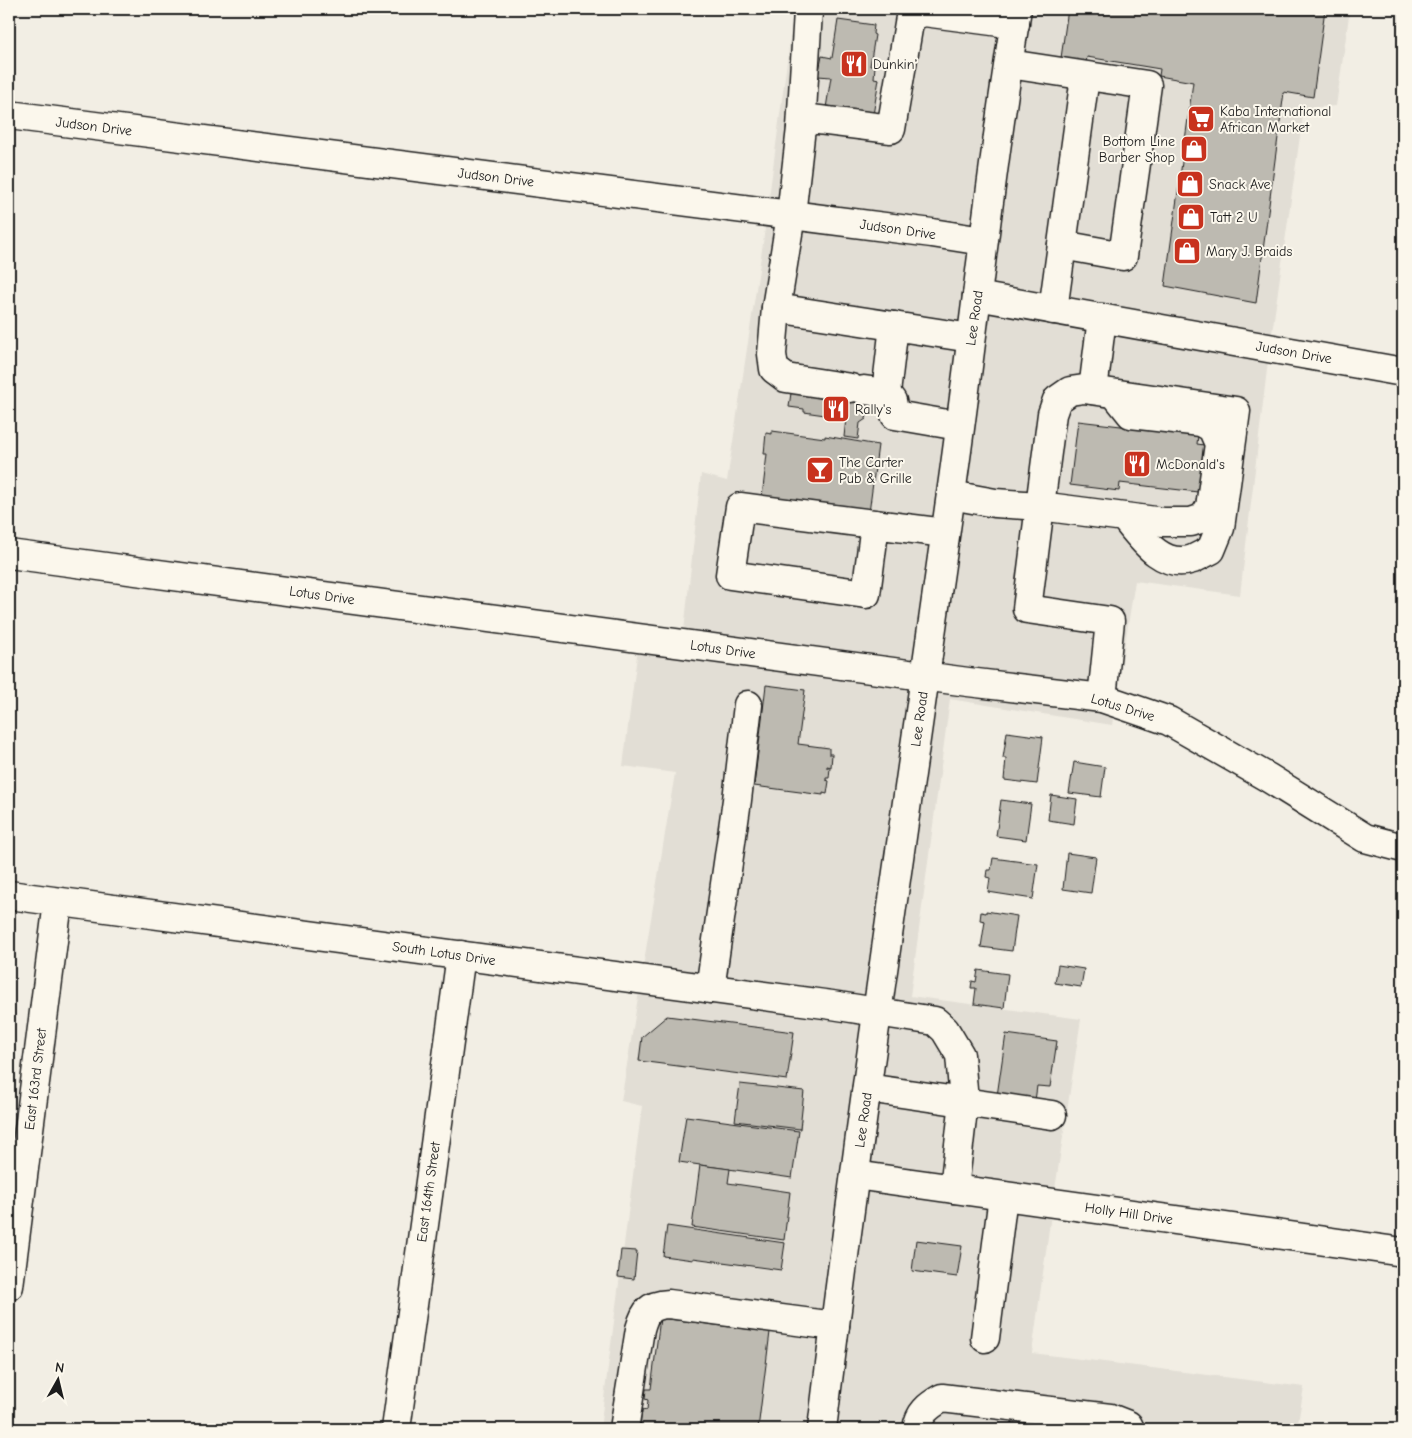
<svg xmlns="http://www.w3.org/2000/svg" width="1412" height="1438" viewBox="0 0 1412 1438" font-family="'Comic Neue',sans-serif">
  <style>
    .built { fill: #e2ded5 }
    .building { fill: #bdbab1; stroke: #1c1c1c }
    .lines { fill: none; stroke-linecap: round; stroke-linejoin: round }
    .minor-casing { stroke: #1c1c1c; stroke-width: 31 }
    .major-casing { stroke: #1c1c1c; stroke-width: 31 }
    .minor { stroke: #fbf7ec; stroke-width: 28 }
    .major { stroke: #fbf7ec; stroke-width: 28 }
    .labels { text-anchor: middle; stroke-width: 4; stroke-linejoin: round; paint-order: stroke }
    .poi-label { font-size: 14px; fill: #1c1c1c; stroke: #fbf7ec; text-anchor: start }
    .street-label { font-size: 14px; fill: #1c1c1c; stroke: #fbf7ec }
  </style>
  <rect width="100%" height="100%" fill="#f2eee4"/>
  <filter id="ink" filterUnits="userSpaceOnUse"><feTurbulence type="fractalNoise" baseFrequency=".02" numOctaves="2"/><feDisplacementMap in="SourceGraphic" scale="10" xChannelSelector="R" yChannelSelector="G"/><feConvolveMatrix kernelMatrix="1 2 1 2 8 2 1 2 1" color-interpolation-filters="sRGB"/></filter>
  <g filter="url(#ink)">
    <polygon class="built" points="794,9 1350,9 1336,106 1304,108 1268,361 1240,595 1135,581 1112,725 950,699 910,996 1081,1019 1050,1222 1032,1353 1304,1387 1297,1429 600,1429 642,1106 621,1101 675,773 623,766 641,624 684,631 701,474 727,481 763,243"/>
    <g class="building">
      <polygon points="1068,9 1325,9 1313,97 1284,92 1256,303 1165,286 1193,82 1159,76 1160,69 1087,57 1086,63 1061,58"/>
      <polygon points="838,20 874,25 873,34 875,35 870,66 875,66 874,78 879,79 873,115 826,108 831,77 818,76 822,56 832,58"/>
      <polygon points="852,380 868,404 869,410 866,419 860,423 858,439 844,437 846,418 804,412 804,409 789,407 791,393 805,395"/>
      <polygon points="1078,421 1198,435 1197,444 1204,445 1198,492 1120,483 1119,491 1070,485"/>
      <polygon points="772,431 825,438 825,436 878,445 869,513 762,497 767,454 764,454 766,433 772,434"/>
      <polygon points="766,685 805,690 798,744 829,748 829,754 832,754 831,767 827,766 827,768 830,768 829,778 826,778 826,780 829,781 827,794 823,793 823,795 754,786"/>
      <polygon points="1007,732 1043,737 1037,784 1004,780 1006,758 1003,758"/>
      <polygon points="1074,762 1105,767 1101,797 1069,793"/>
      <polygon points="1051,795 1077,799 1074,824 1048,820"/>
      <polygon points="1001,800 1031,804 1026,840 996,836"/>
      <polygon points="1067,853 1096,857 1091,893 1063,889"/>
      <polygon points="993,858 1038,864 1033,899 988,892 990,878 986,877 987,870 991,870"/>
      <polygon points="986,911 1017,916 1012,951 981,947 985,921 980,920 981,912 986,913"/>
      <polygon points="1058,965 1084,969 1081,987 1055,983"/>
      <polygon points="978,970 1008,974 1004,1008 974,1004 976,988 971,988 972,981 976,982"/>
      <polygon points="667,1016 794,1032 787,1080 639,1061 642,1037"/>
      <polygon points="1006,1034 1057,1041 1050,1087 1037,1086 1035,1101 997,1096"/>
      <polygon points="740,1084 804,1091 800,1129 735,1121"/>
      <polygon points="686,1116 799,1131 792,1178 679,1162"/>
      <polygon points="700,1165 730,1169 728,1183 790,1192 784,1240 692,1227"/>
      <polygon points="667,1226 785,1243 781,1270 693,1258 693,1260 663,1256"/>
      <polygon points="916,1240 962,1246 957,1277 912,1271"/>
      <polygon points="621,1250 637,1251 634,1279 618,1277"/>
      <polygon points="660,1318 770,1332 758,1429 640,1429 642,1409 647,1410 648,1400 645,1399 646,1389 651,1389"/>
    </g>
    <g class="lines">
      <g class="minor-casing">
        <g id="minor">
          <polyline points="1009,64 1147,85 1123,256 1062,245"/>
          <polyline points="9,115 932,233 983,241"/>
          <polyline points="801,128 808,11 810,9"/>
          <polyline points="977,296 1403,372"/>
          <polyline points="776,308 772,354 774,369 786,378 851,388"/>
          <polyline points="1053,310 1085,77"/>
          <polyline points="971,338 776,308 791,215 801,128 811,119 891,129 910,17 924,12 1015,24"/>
          <polyline points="864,390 886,393 892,401 895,415 959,426"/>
          <polyline points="1093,390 1102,318"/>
          <polyline points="886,393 894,326"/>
          <path d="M1115 394 1131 414 1201 422 1212 428 1219 444 1210 507 1203 518 1191 522H1163L1040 506 1052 414 1057 400 1070 391 1084 389 1236 411 1220 528 1211 550C1205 553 1199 556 1193 559 1162 570 1141 538 1124 517"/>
          <polyline points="951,495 995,503 1040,506 1027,609 1110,621 1102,698"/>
          <polyline points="875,524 866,594 730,575 740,507 945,533"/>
          <polyline points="9,554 968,682 1102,698 1169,721 1267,777 1365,838 1403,848"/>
          <polyline points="9,895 832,1005 935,1021 945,1030 960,1055 964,1101 954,1189"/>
          <polyline points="710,989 737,800 748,705"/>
          <polyline points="867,1088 1052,1115"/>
          <polyline points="855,1175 1403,1252"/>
          <polyline points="9,1286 58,902"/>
          <polyline points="985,1338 1003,1196"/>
          <polyline points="396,1429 461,955"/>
          <path d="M624 1429 640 1329C645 1311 649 1305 669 1304L835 1326"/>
          <path d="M917 1429C919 1413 928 1406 942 1398L1110 1418 1128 1425 1130 1429"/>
        </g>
      </g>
      <g class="major-casing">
        <path id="major" d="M822 1429C860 1117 907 806 951 494 974 333 990 170 1017 9"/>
      </g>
      <use href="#minor" class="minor"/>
      <use href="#major" class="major"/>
    </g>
  </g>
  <defs>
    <g id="restaurant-square" transform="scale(1.4375)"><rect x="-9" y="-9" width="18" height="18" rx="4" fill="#c8321e" stroke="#fbf7ec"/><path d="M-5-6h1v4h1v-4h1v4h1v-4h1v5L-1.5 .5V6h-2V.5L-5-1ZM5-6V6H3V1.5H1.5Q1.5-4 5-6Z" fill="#fff"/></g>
    <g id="supermarket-square" transform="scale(1.4375)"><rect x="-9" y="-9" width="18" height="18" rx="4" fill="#c8321e" stroke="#fbf7ec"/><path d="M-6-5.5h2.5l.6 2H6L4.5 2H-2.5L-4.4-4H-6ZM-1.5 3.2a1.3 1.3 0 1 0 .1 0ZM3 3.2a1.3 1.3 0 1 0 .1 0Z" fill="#fff"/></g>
    <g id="shop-square" transform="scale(1.4375)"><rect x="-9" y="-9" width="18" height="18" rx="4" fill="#c8321e" stroke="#fbf7ec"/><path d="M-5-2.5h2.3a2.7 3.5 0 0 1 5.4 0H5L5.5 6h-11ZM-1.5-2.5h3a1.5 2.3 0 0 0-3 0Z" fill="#fff"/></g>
    <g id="bar-square" transform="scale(1.4375)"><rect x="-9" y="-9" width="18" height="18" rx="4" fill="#c8321e" stroke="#fbf7ec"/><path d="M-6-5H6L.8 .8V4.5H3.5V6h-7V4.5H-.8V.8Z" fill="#fff"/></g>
  </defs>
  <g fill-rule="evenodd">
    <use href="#restaurant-square" x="854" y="64"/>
    <use href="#supermarket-square" x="1201" y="119"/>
    <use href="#shop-square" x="1194" y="149"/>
    <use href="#shop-square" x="1190" y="184"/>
    <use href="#shop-square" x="1191" y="217"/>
    <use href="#shop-square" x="1187" y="251"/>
    <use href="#restaurant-square" x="836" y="409"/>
    <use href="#restaurant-square" x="1137" y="464"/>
    <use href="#bar-square" x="820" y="470"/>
  </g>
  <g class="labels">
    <g class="poi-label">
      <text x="873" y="69">Dunkin'</text>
      <text x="1220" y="116">Kaba International<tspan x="1220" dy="16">African Market</tspan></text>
      <text x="1175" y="146" text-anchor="end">Bottom Line<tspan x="1175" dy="16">Barber Shop</tspan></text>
      <text x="1209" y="189">Snack Ave</text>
      <text x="1210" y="222">Tatt 2 U</text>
      <text x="1206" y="256">Mary J. Braids</text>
      <text x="855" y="414">Rally's</text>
      <text x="839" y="467">The Carter<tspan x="839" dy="16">Pub &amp; Grille</tspan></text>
      <text x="1156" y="469">McDonald's</text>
    </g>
    <g class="street-label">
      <text transform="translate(94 126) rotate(7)" y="5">Judson Drive</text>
      <text transform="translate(496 177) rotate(7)" y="5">Judson Drive</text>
      <text transform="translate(898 229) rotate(8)" y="5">Judson Drive</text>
      <text transform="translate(974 318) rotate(-82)" y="5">Lee Road</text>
      <text transform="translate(1294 352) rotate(10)" y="5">Judson Drive</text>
      <text transform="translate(322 595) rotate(8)" y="5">Lotus Drive</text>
      <text transform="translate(723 649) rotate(8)" y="5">Lotus Drive</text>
      <text transform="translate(1123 707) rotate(17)" y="5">Lotus Drive</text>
      <text transform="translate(919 719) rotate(-82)" y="5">Lee Road</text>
      <text transform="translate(444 953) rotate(8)" y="5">South Lotus Drive</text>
      <text transform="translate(35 1079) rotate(-83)" y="5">East 163rd Street</text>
      <text transform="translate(863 1120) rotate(-82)" y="5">Lee Road</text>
      <text transform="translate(428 1192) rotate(-82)" y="5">East 164th Street</text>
      <text transform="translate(1129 1213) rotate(8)" y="5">Holly Hill Drive</text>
    </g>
  </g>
  <rect width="1412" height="1438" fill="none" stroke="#fbf7ec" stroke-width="30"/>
  <rect x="15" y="15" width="1382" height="1408" fill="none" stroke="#1c1c1c" stroke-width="2" filter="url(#ink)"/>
  <g transform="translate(58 1380) rotate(8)" stroke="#fbf7ec" stroke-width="4" paint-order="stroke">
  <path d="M0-4L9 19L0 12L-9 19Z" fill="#1c1c1c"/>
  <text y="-8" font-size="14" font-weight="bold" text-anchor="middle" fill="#1c1c1c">N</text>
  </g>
</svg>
